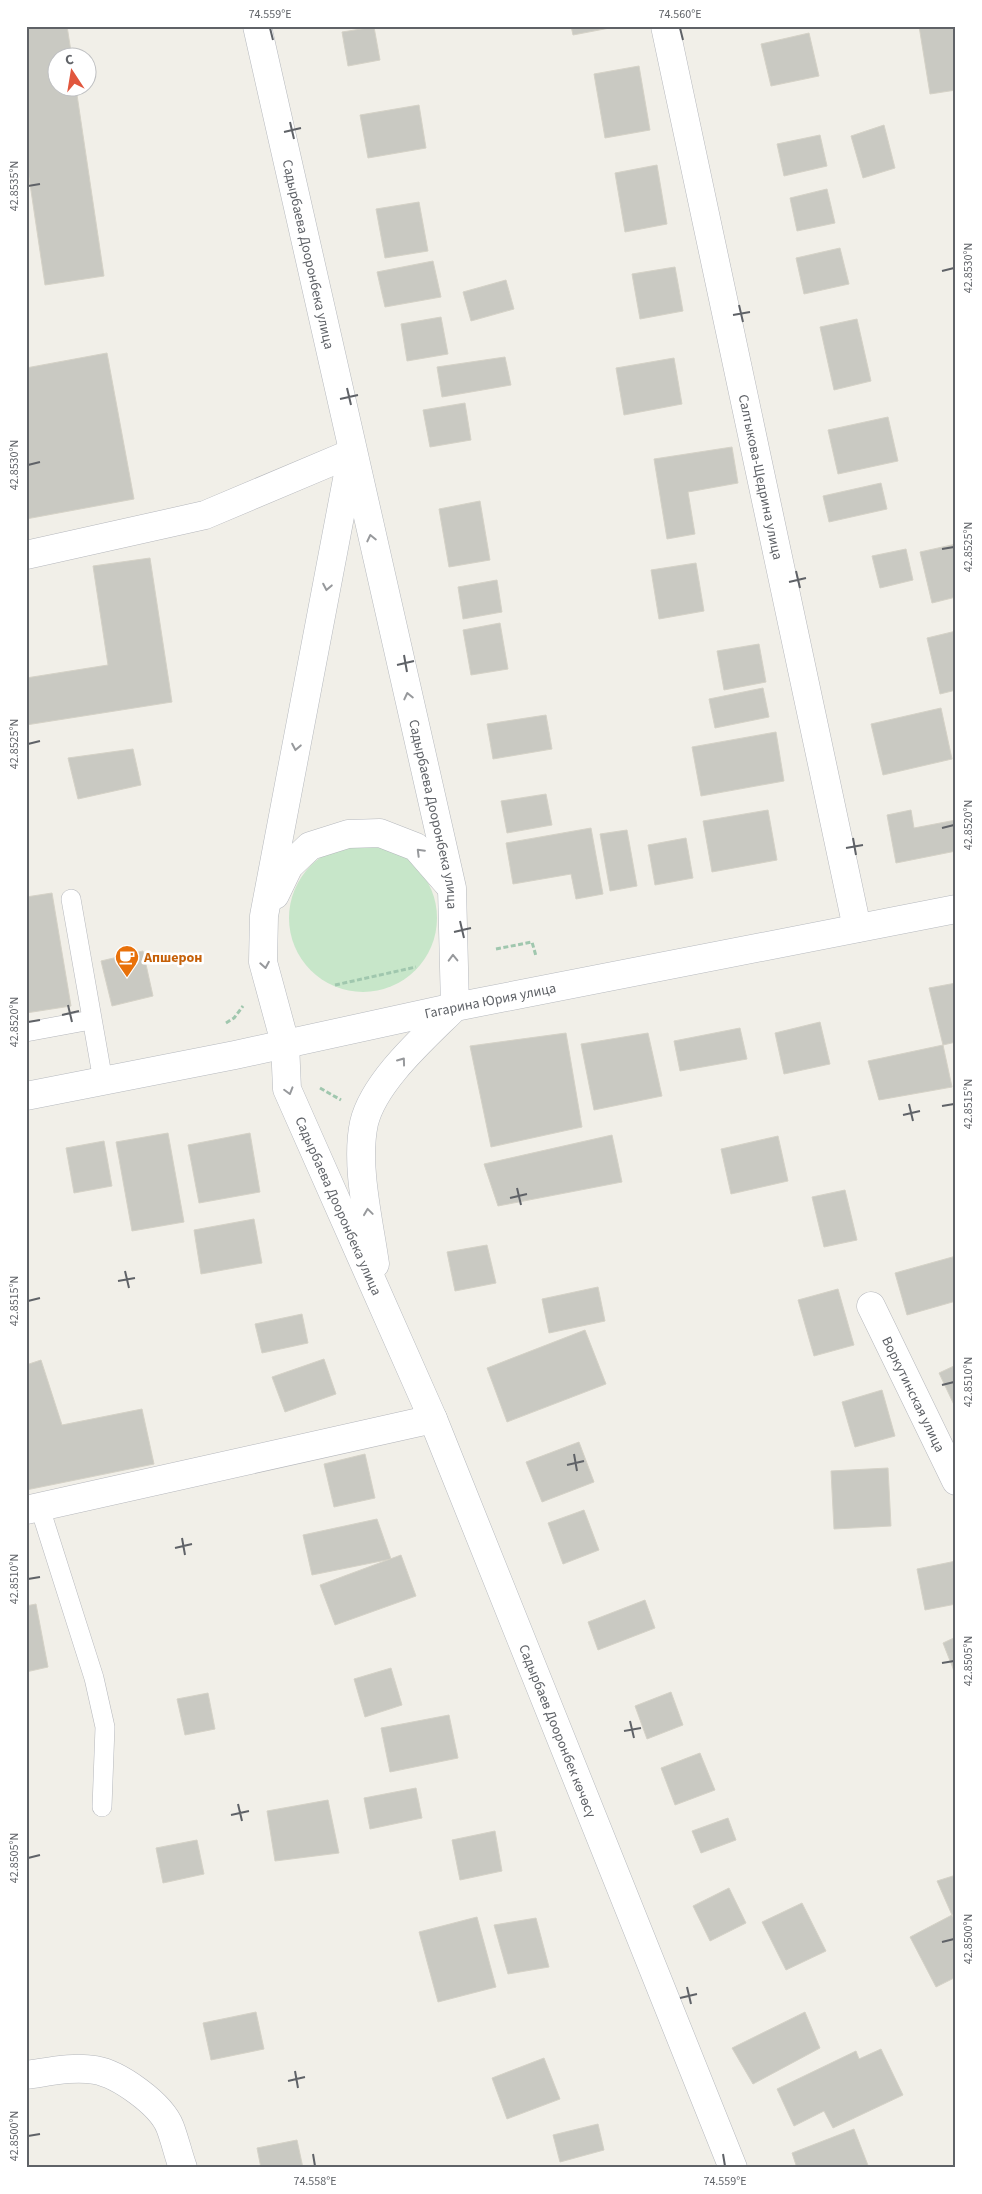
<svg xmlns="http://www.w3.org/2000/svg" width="982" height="2194" viewBox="0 0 982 2194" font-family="'Source Sans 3',sans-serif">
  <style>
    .green { fill: #c7e6c9 }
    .building { fill: #c9c9c2; stroke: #d5d2c7 }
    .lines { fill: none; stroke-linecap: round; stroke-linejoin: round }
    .lane-casing { stroke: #b5b7bc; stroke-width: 20 }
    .street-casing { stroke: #b5b7bc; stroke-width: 29 }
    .secondary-casing { stroke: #b6b9be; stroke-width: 29 }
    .path { stroke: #a0c7ae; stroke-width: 3; stroke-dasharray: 5 2.5; stroke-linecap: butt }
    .lane { stroke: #fff; stroke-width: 19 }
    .street { stroke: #fff; stroke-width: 28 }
    .secondary { stroke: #fff; stroke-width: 28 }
    .oneway { stroke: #97999c }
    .ticks { fill: none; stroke: #5f6267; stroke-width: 2 }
    .labels { text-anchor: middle; stroke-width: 5; stroke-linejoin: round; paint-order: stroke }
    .street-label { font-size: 14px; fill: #5f6267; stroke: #fff }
    .food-label { font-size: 14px; font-weight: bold; fill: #c56008; stroke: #fff; text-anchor: start }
    .neatline { fill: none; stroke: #5f6267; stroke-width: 2 }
    .ticks-label { font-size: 12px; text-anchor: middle; fill: #5f6267 }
  </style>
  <rect width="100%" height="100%" fill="#f1efe8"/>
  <circle class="green" cx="363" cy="918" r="74"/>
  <g class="building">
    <polygon points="26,26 67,26 72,58 58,58 58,88 76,88 104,276 45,285 26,157"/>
    <polygon points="571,26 620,26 573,35"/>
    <polygon points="919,26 956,26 956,90 930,94"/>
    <polygon points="374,27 380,60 348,66 342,32"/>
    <polygon points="809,33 819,76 771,86 761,44"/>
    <polygon points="639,66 650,130 605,138 594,74"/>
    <polygon points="419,105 426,148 368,158 360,115"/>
    <polygon points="884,125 895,168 863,178 851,136"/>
    <polygon points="820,135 827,166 784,176 777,144"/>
    <polygon points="657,165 667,224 625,232 615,173"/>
    <polygon points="827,189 835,223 797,231 790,198"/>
    <polygon points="419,202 428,251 385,258 376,209"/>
    <polygon points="840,248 849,284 804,294 796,258"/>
    <polygon points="433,261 441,297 385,307 377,272"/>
    <polygon points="675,267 683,311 640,319 632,274"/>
    <polygon points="506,280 514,309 471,321 463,292"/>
    <polygon points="441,317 448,354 407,361 401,324"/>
    <polygon points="857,319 871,381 834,390 820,327"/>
    <polygon points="107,353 134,499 26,519 26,368"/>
    <polygon points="505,357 511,385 442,397 437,367"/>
    <polygon points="674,358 682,404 624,415 616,368"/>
    <polygon points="465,403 471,440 430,447 423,410"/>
    <polygon points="888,417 898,461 838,474 828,430"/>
    <polygon points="732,447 738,483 688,492 695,534 667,539 654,459"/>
    <polygon points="881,483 887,509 829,522 823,496"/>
    <polygon points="480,501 490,560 449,567 439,509"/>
    <polygon points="956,544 956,597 932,603 920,552"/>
    <polygon points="906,549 913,580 880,588 872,556"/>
    <polygon points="150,558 172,702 26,725 26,678 108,665 93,566"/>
    <polygon points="696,563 704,611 659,619 651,570"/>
    <polygon points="497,580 502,612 463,619 458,587"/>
    <polygon points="500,623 508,669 471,675 463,630"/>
    <polygon points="956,631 956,690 940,694 927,638"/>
    <polygon points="759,644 766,682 724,690 717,651"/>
    <polygon points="763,688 769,717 715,728 709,699"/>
    <polygon points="941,708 952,759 883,775 871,724"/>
    <polygon points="546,715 552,749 493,759 487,724"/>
    <polygon points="776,732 784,781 701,796 692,747"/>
    <polygon points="133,749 141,785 78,799 68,758"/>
    <polygon points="546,794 552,825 507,833 501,801"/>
    <polygon points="768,810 777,860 712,872 703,821"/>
    <polygon points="911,810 914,828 956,820 956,851 896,863 887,815"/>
    <polygon points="591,828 603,894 576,899 571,874 513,884 506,843"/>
    <polygon points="627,830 637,886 610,891 600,834"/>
    <polygon points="686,838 693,878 655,885 648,845"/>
    <polygon points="52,893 71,1006 26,1013 26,897"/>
    <polygon points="143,951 153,996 112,1006 101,961"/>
    <polygon points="956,983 956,1042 943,1045 929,988"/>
    <polygon points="820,1022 830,1064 784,1074 775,1033"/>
    <polygon points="740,1028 747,1059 680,1071 674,1041"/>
    <polygon points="566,1033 582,1127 491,1147 470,1046"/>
    <polygon points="648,1033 662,1096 594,1110 581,1044"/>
    <polygon points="943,1045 952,1087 879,1100 868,1061"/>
    <polygon points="168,1133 184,1222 132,1231 116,1142"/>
    <polygon points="250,1133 260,1192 199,1203 188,1145"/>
    <polygon points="612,1135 622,1182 498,1206 484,1164"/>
    <polygon points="778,1136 788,1181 731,1194 721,1149"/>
    <polygon points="104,1141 112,1186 74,1193 66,1148"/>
    <polygon points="845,1190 857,1240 824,1247 812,1197"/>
    <polygon points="254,1219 262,1263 201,1274 194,1230"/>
    <polygon points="487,1245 496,1283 455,1291 447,1252"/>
    <polygon points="956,1256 956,1301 907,1315 895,1273"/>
    <polygon points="598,1287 605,1321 549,1333 542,1299"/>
    <polygon points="838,1289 854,1345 814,1356 798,1300"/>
    <polygon points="302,1314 308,1343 262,1353 255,1324"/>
    <polygon points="585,1330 606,1384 507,1422 487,1368"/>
    <polygon points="324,1359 336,1394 285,1412 272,1377"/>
    <polygon points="41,1360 62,1425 142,1409 154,1464 26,1490 26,1365"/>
    <polygon points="956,1365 956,1409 939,1373"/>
    <polygon points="882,1390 895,1436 855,1447 842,1402"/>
    <polygon points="579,1442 594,1482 542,1502 526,1462"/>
    <polygon points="365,1454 375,1498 334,1507 324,1464"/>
    <polygon points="888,1468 891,1526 834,1529 831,1471"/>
    <polygon points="584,1510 599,1550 563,1564 548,1523"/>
    <polygon points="377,1519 391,1559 312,1575 303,1535"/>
    <polygon points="401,1555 416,1596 335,1625 320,1585"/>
    <polygon points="956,1561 956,1604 925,1610 917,1569"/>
    <polygon points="645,1600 655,1628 598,1650 588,1622"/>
    <polygon points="36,1604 48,1667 26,1672 26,1606"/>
    <polygon points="956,1637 956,1676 943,1643"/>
    <polygon points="391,1668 402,1705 365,1717 354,1679"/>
    <polygon points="671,1692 683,1725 647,1739 635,1706"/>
    <polygon points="208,1693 215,1729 185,1735 177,1699"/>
    <polygon points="449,1715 458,1758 390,1772 381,1728"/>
    <polygon points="700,1753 715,1790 675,1805 661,1768"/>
    <polygon points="416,1788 422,1818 370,1829 364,1798"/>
    <polygon points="328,1800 339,1853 275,1861 267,1811"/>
    <polygon points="728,1818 736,1840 701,1853 692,1831"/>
    <polygon points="495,1831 502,1871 460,1880 452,1840"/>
    <polygon points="197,1840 204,1874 163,1883 156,1848"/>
    <polygon points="956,1875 956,1914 952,1915 937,1881"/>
    <polygon points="729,1888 746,1923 710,1941 693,1906"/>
    <polygon points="802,1903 826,1951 786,1970 762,1922"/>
    <polygon points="952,1915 956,1923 956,1977 936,1987 910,1937"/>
    <polygon points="477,1917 496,1987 438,2002 419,1932"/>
    <polygon points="536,1918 549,1967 508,1974 494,1925"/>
    <polygon points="256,2012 264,2049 211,2060 203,2023"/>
    <polygon points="805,2012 820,2048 753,2084 732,2048"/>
    <polygon points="881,2049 903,2095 833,2128 824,2111 794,2126 777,2089 856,2051 859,2059"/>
    <polygon points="544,2058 560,2099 507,2119 492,2078"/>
    <polygon points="598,2124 604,2150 560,2162 553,2135"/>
    <polygon points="854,2129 869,2168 797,2168 792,2153"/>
    <polygon points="297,2140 303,2168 261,2168 257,2148"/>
  </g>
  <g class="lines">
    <g class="lane-casing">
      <g id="lane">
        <polyline points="71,899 103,1081"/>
        <polyline points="26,1032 91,1020"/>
        <polyline points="40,1508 94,1678 105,1727 102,1807"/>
      </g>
    </g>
    <g class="street-casing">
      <g id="street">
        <path id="s1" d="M665 26 857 928"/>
        <polyline points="26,555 205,515 352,453"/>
        <path id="s2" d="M871 1306 956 1481"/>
        <polyline points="26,1510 433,1419"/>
        <path d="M26 2075C48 2072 73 2066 95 2070 119 2074 161 2104 170 2127 175 2140 178 2154 183 2168"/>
      </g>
    </g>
    <g class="secondary-casing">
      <g id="secondary">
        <path id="s3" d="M257 26 452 888 455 1007C425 1037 374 1081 364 1123 355 1165 369 1221 375 1264"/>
        <path id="s4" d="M352 453 264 916 263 962 285 1043 287 1089 433 1419 733 2168"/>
        <polyline points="275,895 289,866 310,846 348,834 380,833 416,847 449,885"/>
        <path id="s5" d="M26 1096 235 1055 455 1007 956 909"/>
      </g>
    </g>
    <g class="path">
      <polyline points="496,949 532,942 536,956"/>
      <polyline points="335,985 416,967"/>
      <polyline points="226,1023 234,1018 243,1006"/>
      <polyline points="320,1088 341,1100"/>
    </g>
    <use href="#lane" class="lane"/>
    <use href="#street" class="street"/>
    <use href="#secondary" class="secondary"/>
  </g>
  <defs><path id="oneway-chevron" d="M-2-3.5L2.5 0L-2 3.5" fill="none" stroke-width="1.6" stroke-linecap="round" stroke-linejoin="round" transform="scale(1.25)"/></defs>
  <g class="oneway">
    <use href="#oneway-chevron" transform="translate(371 538) rotate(-103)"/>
    <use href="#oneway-chevron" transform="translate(327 587) rotate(101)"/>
    <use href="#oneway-chevron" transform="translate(408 696) rotate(-103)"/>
    <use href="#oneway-chevron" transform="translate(296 747) rotate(101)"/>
    <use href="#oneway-chevron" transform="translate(420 852) rotate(-135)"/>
    <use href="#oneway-chevron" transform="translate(453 958) rotate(-91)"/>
    <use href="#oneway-chevron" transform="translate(265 965) rotate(80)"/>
    <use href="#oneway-chevron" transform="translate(402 1061) rotate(-54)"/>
    <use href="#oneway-chevron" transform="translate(289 1091) rotate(74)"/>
    <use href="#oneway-chevron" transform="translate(368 1212) rotate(-98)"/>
  </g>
  <path class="ticks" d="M270 28 273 40M680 28 683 40M290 122 294 139M284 132 301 128M28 186 40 184M942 271 954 268M739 305 743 322M733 315 750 312M347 388 351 405M340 399 358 395M28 465 40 462M942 549 954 547M796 571 800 588M789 582 806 578M404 655 407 672M397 665 414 661M28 744 40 741M942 828 954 825M853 838 856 855M846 848 863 845M460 921 464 938M454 932 471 928M68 1005 72 1022M62 1015 79 1011M28 1022 40 1020M909 1104 913 1121M942 1106 954 1104M903 1115 920 1111M517 1188 521 1205M510 1198 527 1194M125 1271 129 1288M118 1281 135 1278M28 1301 40 1298M942 1385 954 1382M574 1454 577 1471M567 1465 584 1461M182 1538 185 1555M175 1548 192 1544M28 1579 40 1577M942 1663 954 1661M630 1721 634 1738M624 1731 641 1728M238 1804 242 1821M231 1815 249 1811M28 1858 40 1855M942 1942 954 1939M687 1987 691 2004M680 1998 697 1994M295 2071 298 2088M288 2081 305 2077M28 2136 40 2134M313 2154 315 2166M723 2154 725 2166"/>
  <defs>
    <g id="cafe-pin" transform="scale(1.25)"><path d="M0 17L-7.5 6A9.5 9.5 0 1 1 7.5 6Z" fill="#e8710a" stroke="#fff"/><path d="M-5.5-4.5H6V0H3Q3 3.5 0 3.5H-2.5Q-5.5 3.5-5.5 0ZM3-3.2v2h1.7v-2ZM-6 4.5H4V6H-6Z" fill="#fff"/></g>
  </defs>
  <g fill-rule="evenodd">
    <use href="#cafe-pin" x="127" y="957"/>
  </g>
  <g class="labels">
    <g class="street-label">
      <text dy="5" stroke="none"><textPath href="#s3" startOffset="234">Садырбаева Дооронбека улица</textPath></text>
      <text dy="5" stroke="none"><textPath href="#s1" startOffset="461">Салтыкова-Щедрина улица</textPath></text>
      <text dy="5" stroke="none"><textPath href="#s3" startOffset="808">Садырбаева Дооронбека улица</textPath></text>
      <text dy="5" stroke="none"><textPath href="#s5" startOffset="474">Гагарина Юрия улица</textPath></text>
      <text dy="5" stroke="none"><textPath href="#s4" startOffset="775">Садырбаева Дооронбека улица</textPath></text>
      <text dy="5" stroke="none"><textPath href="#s2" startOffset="98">Воркутинская улица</textPath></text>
      <text dy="5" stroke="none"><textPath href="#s4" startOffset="1344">Садырбаев Дооронбек көчөсү</textPath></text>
    </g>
    <g class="food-label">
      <text x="144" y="962">Апшерон</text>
    </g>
  </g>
  <rect width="982" height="2194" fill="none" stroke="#ffffff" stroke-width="55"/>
  <g transform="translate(72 72) rotate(348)"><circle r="24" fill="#ffffff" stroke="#bfc0c2"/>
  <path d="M0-4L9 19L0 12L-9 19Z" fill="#e1563d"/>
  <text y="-8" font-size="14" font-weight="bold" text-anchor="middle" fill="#5f6267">С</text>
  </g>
  <rect x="28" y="28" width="926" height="2138" class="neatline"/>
  <g class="ticks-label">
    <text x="270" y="18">74.559°E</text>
    <text x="680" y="18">74.560°E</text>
    <text transform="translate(14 186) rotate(-90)" y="4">42.8535°N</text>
    <text transform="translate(968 268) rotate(-90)" y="4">42.8530°N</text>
    <text transform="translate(14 465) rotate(-90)" y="4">42.8530°N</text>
    <text transform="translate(968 547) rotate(-90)" y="4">42.8525°N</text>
    <text transform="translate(14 744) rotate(-90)" y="4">42.8525°N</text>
    <text transform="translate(968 825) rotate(-90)" y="4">42.8520°N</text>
    <text transform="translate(14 1022) rotate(-90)" y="4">42.8520°N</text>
    <text transform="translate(968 1104) rotate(-90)" y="4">42.8515°N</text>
    <text transform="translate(14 1301) rotate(-90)" y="4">42.8515°N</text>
    <text transform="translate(968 1382) rotate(-90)" y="4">42.8510°N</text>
    <text transform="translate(14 1579) rotate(-90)" y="4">42.8510°N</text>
    <text transform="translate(968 1661) rotate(-90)" y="4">42.8505°N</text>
    <text transform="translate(14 1858) rotate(-90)" y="4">42.8505°N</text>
    <text transform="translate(968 1939) rotate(-90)" y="4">42.8500°N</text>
    <text transform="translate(14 2136) rotate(-90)" y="4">42.8500°N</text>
    <text x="315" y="2185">74.558°E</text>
    <text x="725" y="2185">74.559°E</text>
  </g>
</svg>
